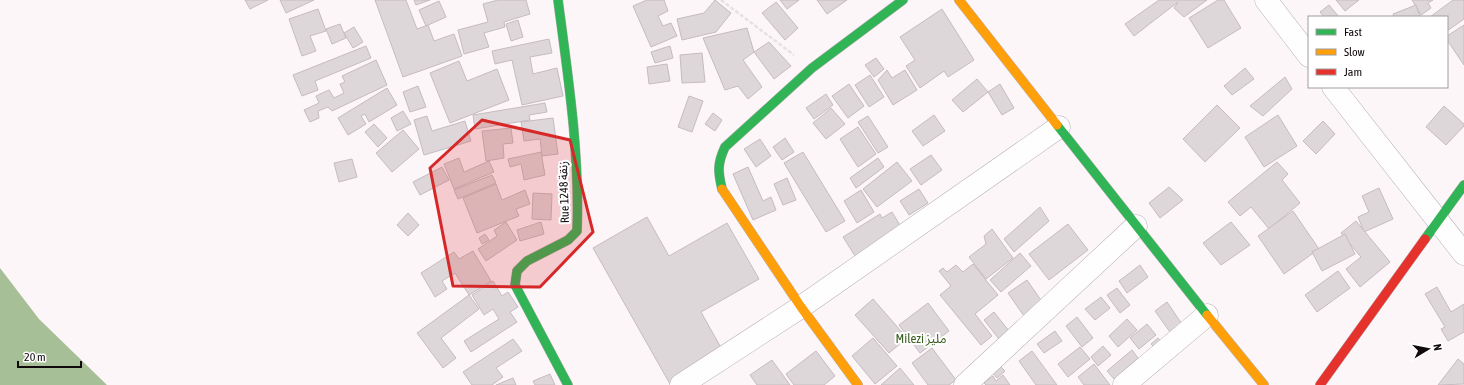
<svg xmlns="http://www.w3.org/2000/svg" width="1464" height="385" viewBox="0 0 1464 385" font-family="'Asap Condensed','Noto Sans Arabic',sans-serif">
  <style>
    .water { fill: #a7bf96 }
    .building { fill: #ded7da; stroke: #c4bcc0 }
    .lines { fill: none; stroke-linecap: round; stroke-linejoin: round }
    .street-casing { stroke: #b7b0b4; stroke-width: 23 }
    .fast-casing { stroke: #b7b0b4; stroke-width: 10 }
    .slow-casing { stroke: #b7b0b4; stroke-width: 10 }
    .jam-casing { stroke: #b7b0b4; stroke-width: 10 }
    .path { stroke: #e4e2e3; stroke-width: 2.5; stroke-dasharray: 4 2; stroke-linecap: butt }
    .street { stroke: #fffefe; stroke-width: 22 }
    .fast { stroke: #30b455; stroke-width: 9 }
    .slow { stroke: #ff9f0a; stroke-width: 9 }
    .jam { stroke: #e5322d; stroke-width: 9 }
    .marked { fill: #d62828; fill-opacity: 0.2; stroke: #d62828; stroke-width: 3; stroke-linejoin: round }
    .labels { text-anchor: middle; stroke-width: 4; stroke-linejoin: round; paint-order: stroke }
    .street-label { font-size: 12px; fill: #11090e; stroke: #fff }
    .neighbourhood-label { font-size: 13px; fill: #3d6123; stroke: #fff }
  </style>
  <rect width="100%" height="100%" fill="#fcf6f9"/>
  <polygon class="water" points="0,268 39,319 107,385 0,385"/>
  <g class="building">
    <polygon points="245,0 268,0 250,9"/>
    <polygon points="280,0 314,0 286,13"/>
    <polygon points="375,0 406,0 417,29 428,25 434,41 454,34 462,56 403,77"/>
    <polygon points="414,0 430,0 416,5"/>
    <polygon points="498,0 526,0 530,14 504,22 505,27 484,33 489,47 464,54 458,30 488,22 483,4"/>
    <polygon points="647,0 664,0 668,11 658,16 663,26 671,23 677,36 651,47 633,6"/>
    <polygon points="715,0 731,13 716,32 682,40 677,19 704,13"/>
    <polygon points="780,0 799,0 787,9"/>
    <polygon points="817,0 847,0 827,14"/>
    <polygon points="1159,0 1207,0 1184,17 1174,8 1178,2 1134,36 1125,24"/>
    <polygon points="1218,0 1224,0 1241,28 1208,48 1189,18"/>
    <polygon points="1336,0 1359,0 1345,11"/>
    <polygon points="1412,0 1433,0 1428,3 1431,8 1421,15"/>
    <polygon points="1453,0 1464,0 1464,19 1447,31 1447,17 1430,17"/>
    <polygon points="439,1 446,17 426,26 419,10"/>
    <polygon points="776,2 798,28 785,40 762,13"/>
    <polygon points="1329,5 1339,17 1324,17 1320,12"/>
    <polygon points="1416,5 1420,17 1394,17 1393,14"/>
    <polygon points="318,9 326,31 310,36 316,51 302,56 289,19"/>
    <polygon points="942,9 974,60 948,77 944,71 920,88 906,66 915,60 900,37"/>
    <polygon points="518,20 523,37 511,41 506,24"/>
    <polygon points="340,24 346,38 332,44 326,29"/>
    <polygon points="1464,25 1464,65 1447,40 1447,36"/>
    <polygon points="354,27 363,42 353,48 344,33"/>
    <polygon points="747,28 754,52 743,60 762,87 748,99 738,86 725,90 703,38"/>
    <polygon points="549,39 552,53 530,57 533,74 557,68 563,96 522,105 512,60 495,64 492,51"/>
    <polygon points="769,42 791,66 774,79 754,52"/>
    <polygon points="366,46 371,58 315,81 318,90 302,96 293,75"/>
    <polygon points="670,46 673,58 655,63 651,52"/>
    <polygon points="702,53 705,82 682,83 680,55"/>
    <polygon points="876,58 884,69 874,77 865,65"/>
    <polygon points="376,60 387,85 332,111 328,107 318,111 319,118 310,122 304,110 319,103 316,96 329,90 334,98 344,93 340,84 345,82 342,76"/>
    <polygon points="459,61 467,81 497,69 509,100 450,123 430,73"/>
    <polygon points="667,64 670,81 649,84 647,67"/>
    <polygon points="1245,68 1254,79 1232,95 1224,86"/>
    <polygon points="887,70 892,78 905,70 917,90 893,105 878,80"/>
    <polygon points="870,75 884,97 869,107 855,85"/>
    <polygon points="1285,77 1292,89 1263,116 1250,106"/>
    <polygon points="977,79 988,92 963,112 952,100"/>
    <polygon points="849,84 864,106 848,118 832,96"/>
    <polygon points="1000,84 1014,108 1002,115 988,92"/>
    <polygon points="418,86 426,107 410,112 403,92"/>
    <polygon points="387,88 397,105 369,122 365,114 361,116 366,124 348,135 338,118"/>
    <polygon points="826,94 833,105 814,119 806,108"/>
    <polygon points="689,96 703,101 692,132 678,127"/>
    <polygon points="545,103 547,112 529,115 530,120 475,129 473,115"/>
    <polygon points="1217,105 1240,128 1205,162 1183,139"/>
    <polygon points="1444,106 1464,124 1464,126 1446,145 1426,127"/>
    <polygon points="831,108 845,124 826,139 813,123"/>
    <polygon points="403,111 411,124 397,131 391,118"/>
    <polygon points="713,113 722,120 715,131 705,124"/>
    <polygon points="934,115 945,131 923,146 912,131"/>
    <polygon points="1278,115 1297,146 1264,167 1245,137"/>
    <polygon points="427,116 432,131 465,121 471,141 424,155 414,120"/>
    <polygon points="868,116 888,147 878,153 858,122"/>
    <polygon points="553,118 558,154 542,156 540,139 524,141 521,122"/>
    <polygon points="1323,121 1335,134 1316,154 1303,141"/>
    <polygon points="374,124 387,138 378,147 365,132"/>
    <polygon points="858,127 876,154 858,167 840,139"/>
    <polygon points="511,128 513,143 503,144 504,158 486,161 482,131"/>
    <polygon points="403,130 419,149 392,172 376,153"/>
    <polygon points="785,138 794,152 782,160 773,147"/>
    <polygon points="760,139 771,156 756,167 744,149"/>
    <polygon points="541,152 545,175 524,180 521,164 510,167 508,159"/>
    <polygon points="803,152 845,221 826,232 784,163"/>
    <polygon points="931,155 942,170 921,185 910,169"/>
    <polygon points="459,158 464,172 489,161 494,172 454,189 444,164"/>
    <polygon points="878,158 884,167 856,188 850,178"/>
    <polygon points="352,159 357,177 339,182 334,163"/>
    <polygon points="897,162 912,181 877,207 863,189"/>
    <polygon points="1277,162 1288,174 1282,180 1300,203 1269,229 1251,207 1240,216 1228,202"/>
    <polygon points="442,167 449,180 420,195 413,182"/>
    <polygon points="748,167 763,201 771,197 776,210 753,220 733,174"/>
    <polygon points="492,175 496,183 458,199 454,190"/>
    <polygon points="787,178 796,200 783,205 774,184"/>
    <polygon points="496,184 502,200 525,190 530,204 516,209 519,216 477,233 463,198"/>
    <polygon points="1169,187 1183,200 1160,218 1149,203"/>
    <polygon points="1379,188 1393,219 1364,232 1358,217 1369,212 1362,196"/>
    <polygon points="919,189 928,203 909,215 900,201"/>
    <polygon points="861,190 874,212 857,223 844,201"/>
    <polygon points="533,193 552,194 551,220 532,219"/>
    <polygon points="1040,207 1049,221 1014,252 1004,239"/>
    <polygon points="1293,211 1319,249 1284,274 1258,236"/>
    <polygon points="892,212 901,227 855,256 843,237 880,214 882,218"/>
    <polygon points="408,213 419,225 408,236 397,225"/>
    <polygon points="647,217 669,256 727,223 759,279 701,312 724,353 670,384 593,248"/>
    <polygon points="1356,221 1390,262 1360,287 1346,269 1361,257 1341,233"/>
    <polygon points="506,222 517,240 486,261 478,249 497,236 494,230"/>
    <polygon points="541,222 544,234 520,241 517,230"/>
    <polygon points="1231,222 1250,245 1221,265 1203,243"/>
    <polygon points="1068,224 1088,250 1049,280 1029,254"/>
    <polygon points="992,229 1013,258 986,279 969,257 986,244 984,236"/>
    <polygon points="485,234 489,240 482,244 479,238"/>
    <polygon points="1345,234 1355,254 1322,271 1312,252"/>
    <polygon points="473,251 491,281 469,295 455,273 442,281 447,289 435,297 421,273 454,252 459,259"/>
    <polygon points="1020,253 1031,266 1001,292 990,280"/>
    <polygon points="973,264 998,295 975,314 992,336 981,345 940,295 951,286 939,271 943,268 947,272 956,265 963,272"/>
    <polygon points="1140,265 1148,277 1127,293 1119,281"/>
    <polygon points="1338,271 1350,288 1317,312 1305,295"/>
    <polygon points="1027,280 1045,306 1026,319 1008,293"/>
    <polygon points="493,281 502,296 508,292 518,307 510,312 517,322 471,352 464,341 499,319 493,309 484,315 472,295"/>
    <polygon points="1437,287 1451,312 1464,304 1464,332 1448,341 1441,329 1445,327 1425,294"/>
    <polygon points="1117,288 1130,305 1120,313 1107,295"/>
    <polygon points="469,295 479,309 441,338 456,358 443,368 417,333"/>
    <polygon points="1101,297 1110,308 1095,320 1085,309"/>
    <polygon points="873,299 907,338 889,353 855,315"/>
    <polygon points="1167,302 1182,324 1170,332 1155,311"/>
    <polygon points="928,303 949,331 920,353 899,325"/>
    <polygon points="994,312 1009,331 999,339 984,320"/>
    <polygon points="1077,317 1093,338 1082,347 1066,326"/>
    <polygon points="1127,319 1137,330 1118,347 1109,336"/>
    <polygon points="1147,324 1156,335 1139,349 1130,338"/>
    <polygon points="1055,331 1062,341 1044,353 1037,344"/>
    <polygon points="873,338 897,366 875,384 852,356"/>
    <polygon points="1158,338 1162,343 1156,349 1151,344"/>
    <polygon points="513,339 522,351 496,368 503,377 492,385 472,385 463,372"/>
    <polygon points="1103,346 1111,355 1098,366 1091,357"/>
    <polygon points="1080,347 1090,359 1068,377 1058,364"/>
    <polygon points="932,348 956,380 949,385 928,385 912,363"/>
    <polygon points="1132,350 1138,358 1114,379 1107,371"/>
    <polygon points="816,351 835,376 824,385 794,385 786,374"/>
    <polygon points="1032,351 1057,385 1036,385 1019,361"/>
    <polygon points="1458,359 1464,364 1464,384 1438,385"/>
    <polygon points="772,360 790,385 757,385 750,375"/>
    <polygon points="1094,364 1110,385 1084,385 1078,377"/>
    <polygon points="1000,366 1005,371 997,378 992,372"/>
    <polygon points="900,368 914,385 881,385"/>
    <polygon points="550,374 555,385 535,385 533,381"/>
    <polygon points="1003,375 1010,385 986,385 984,383 993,376 996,381"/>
    <polygon points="513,378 516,385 496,385"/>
  </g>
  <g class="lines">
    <g class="street-casing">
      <g id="street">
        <polyline points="1266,0 1309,56"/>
        <polyline points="1333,87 1464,254"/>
        <polyline points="681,385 801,307 1059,127"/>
        <polyline points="965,385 1136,226"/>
        <polyline points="1124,385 1207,315"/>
      </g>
    </g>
    <g class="fast-casing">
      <g id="fast">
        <path d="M558 0C568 76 580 154 577 231L568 240 527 261 517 271 515 285 568 385"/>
        <polyline points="1057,125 1207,315"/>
        <path d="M722 189C718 172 717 164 725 147L812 68 903 0"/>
        <polyline points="1425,239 1464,185"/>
      </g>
    </g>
    <g class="slow-casing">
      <g id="slow">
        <polyline points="959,0 1057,125"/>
        <polyline points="722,189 801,307 858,385"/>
        <polyline points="1207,315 1264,385"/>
      </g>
    </g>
    <g class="jam-casing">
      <polyline id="jam" points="1320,385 1425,239"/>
    </g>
    <polyline class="path" points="721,0 794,55"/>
    <use href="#street" class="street"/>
    <use href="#fast" class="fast"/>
    <use href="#slow" class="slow"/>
    <use href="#jam" class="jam"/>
  </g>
  <path class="marked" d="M482 120 570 140 593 232 540 287 453 286 430 168Z"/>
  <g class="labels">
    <g class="street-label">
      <text transform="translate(564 192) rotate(-92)" y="4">Rue 1248 زنقة</text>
    </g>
    <g class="neighbourhood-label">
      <text x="921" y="343">Milezi مليز</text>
    </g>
  </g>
  <rect x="1308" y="16" width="140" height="72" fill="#ffffff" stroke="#a09d9f"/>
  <rect x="1316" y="29" width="20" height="6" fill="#30b455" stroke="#a09d9f"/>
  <text x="1344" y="36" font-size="12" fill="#11090e">Fast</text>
  <rect x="1316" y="49" width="20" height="6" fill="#ff9f0a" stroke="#a09d9f"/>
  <text x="1344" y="56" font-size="12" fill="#11090e">Slow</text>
  <rect x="1316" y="69" width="20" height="6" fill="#e5322d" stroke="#a09d9f"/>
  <text x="1344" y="76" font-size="12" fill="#11090e">Jam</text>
  <g transform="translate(1428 349) rotate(80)" stroke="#ffffff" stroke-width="3" paint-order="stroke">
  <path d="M0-3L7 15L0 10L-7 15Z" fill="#11090e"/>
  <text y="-6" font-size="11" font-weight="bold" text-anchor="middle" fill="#11090e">N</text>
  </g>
  <path d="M18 361v6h63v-6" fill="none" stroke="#11090e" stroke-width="2"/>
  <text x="24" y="361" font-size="12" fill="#11090e" stroke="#ffffff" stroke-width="3" paint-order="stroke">20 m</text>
</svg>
